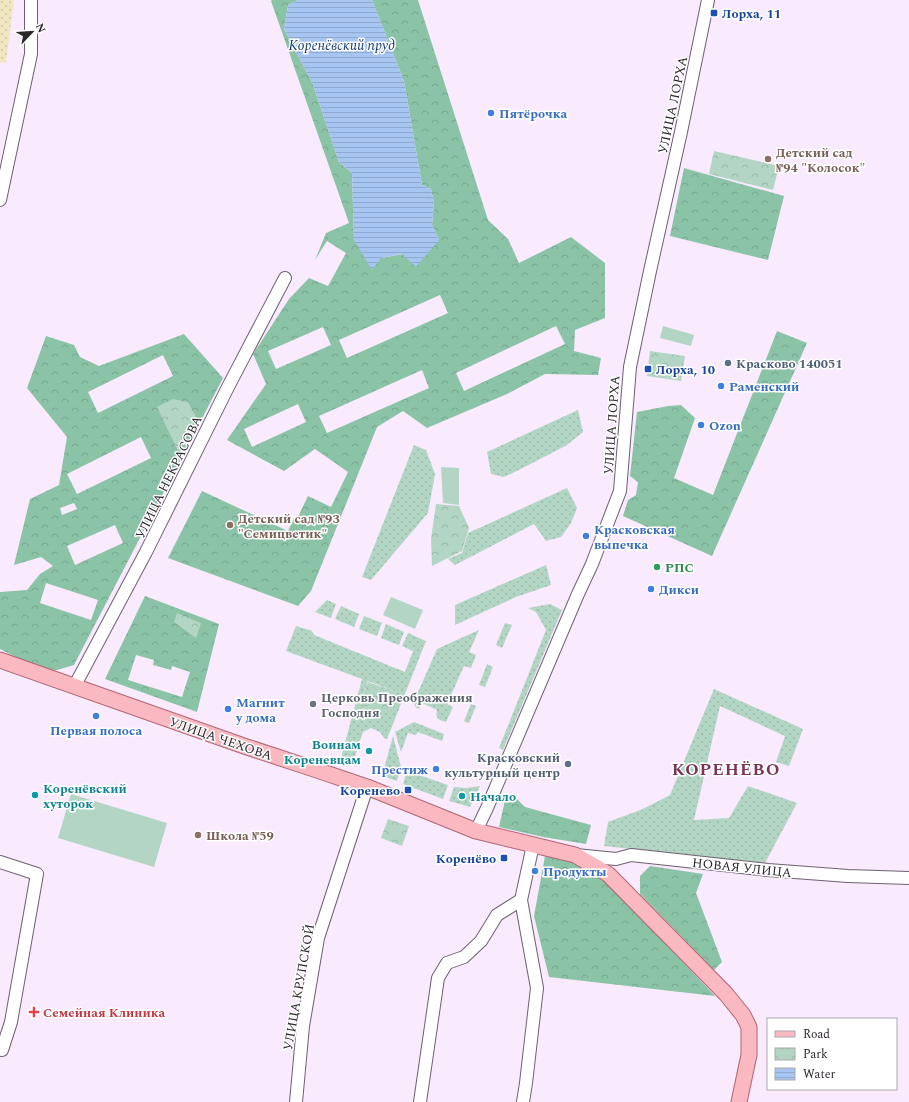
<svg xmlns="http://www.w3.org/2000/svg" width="909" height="1102" viewBox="0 0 909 1102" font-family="Spectral,serif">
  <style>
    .grass { fill: url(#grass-dots); fill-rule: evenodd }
    .forest { fill: url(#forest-crowns); fill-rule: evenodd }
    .sand { fill: url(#sand-dots) }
    .park { fill: url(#park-crowns) }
    .pitch { fill: #b3d6c4 }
    .water { fill: url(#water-rules) }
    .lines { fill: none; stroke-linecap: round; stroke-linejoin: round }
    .minor-casing { stroke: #6d6071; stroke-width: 14 }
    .major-casing { stroke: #b06572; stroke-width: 17 }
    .minor { stroke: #fff; stroke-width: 12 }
    .major { stroke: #fab8c1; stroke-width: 15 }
    .transit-dot { fill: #1a4fb4; stroke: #fff; stroke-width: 1.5 }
    .shop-dot { fill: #3f7fe0; stroke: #fff; stroke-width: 1.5 }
    .education-dot { fill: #8d6e63; stroke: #fff; stroke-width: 1.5 }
    .service-dot { fill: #5c6f8a; stroke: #fff; stroke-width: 1.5 }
    .leisure-dot { fill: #2e9e5b; stroke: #fff; stroke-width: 1.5 }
    .worship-dot { fill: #6b7280; stroke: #fff; stroke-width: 1.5 }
    .culture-dot { fill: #0f9aa8; stroke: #fff; stroke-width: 1.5 }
    .health-dot { fill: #e0444e; stroke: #fff; stroke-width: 1.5 }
    .labels { text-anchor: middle; stroke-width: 3; stroke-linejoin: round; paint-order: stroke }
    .transit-label { font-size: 13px; font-weight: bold; fill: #164399; stroke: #fff; text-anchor: start }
    .street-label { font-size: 13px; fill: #2b252c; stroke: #fff }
    .shop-label { font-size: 13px; font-weight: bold; fill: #366cbe; stroke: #fff; text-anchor: start }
    .education-label { font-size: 13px; font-weight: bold; fill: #785e54; stroke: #fff; text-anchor: start }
    .service-label { font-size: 13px; font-weight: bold; fill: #4e5e75; stroke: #fff; text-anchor: start }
    .leisure-label { font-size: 13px; font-weight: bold; fill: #27864d; stroke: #fff; text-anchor: start }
    .worship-label { font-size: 13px; font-weight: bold; fill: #5b616d; stroke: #fff; text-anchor: start }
    .culture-label { font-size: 13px; font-weight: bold; fill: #0d838f; stroke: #fff; text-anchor: start }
    .health-label { font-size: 13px; font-weight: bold; fill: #be3a42; stroke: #fff; text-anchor: start }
    .water-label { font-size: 14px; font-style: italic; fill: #13396e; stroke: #fff }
    .district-label { font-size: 17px; font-weight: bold; letter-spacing: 1px; fill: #793654; stroke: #fff }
  </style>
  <defs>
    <pattern id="grass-dots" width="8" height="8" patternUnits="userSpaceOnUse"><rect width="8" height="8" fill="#b3d6c4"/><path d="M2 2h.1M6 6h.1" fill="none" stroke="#9ab8a9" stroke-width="1.8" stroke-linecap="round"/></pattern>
    <pattern id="forest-crowns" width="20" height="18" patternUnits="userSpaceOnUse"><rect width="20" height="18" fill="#8bc3a7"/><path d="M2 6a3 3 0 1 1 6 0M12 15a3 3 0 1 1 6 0" fill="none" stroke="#78a790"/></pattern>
    <pattern id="sand-dots" width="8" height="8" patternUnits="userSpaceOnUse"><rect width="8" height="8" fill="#f0e7c1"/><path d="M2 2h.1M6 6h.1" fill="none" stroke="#cec6a6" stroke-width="1.8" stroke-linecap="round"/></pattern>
    <pattern id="park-crowns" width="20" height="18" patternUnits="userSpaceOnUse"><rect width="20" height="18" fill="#b3d6c4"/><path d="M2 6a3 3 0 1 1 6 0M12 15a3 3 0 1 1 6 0" fill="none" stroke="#9ab8a9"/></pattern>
    <pattern id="water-rules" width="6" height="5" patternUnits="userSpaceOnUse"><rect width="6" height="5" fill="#a6c5f1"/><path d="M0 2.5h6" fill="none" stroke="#8fa9cf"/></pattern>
  </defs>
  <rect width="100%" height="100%" fill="#f9eafe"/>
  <g class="grass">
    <polygon points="578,410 583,432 567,445 515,472 504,477 491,474 487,452"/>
    <polygon points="414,445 426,450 435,474 428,513 371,580 362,577"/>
    <polygon points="567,488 577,508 571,523 561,537 546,541 534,524 455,565 448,559 462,553 468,533"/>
    <polygon points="546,565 551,585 516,597 455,625 455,605"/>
    <polygon points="327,600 336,604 331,618 315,612"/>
    <polygon points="550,604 562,610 503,750 499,748 546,630 536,612 528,608"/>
    <polygon points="341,606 359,614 354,627 335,619"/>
    <polygon points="364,616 382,623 377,636 359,629"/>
    <polygon points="505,623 512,625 502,648 496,645"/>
    <polygon points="386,624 404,632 399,645 381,638"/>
    <path d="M296 626 312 631 314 635 405 672 413 651 402 646 408 633 426 641 387 739 384 738 380 732 371 728 363 732 353 762 341 758 362 679 286 651ZM368 681 397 692 360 704Z"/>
    <path d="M479 630 469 652 476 655 471 668 464 666 447 704 453 707 446 722C437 719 436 719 437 710L422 703 419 709C414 707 414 703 415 699L437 649Z"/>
    <polygon points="487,664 493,667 485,687 479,685"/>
    <polygon points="714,689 803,729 789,766 776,762 785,736 720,706 694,820 729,818 748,786 797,803 765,863 604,846 608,822 643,809 670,795"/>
    <polygon points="471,704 476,706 469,723 464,721"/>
    <polygon points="414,722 444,734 442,741 418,732 416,735 408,733 401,752 395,732"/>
    <polygon points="393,736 401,767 397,781 382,776"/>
    <polygon points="407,771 448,785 443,799 403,784"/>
    <polygon points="480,786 470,807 449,801 454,787 466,788"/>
  </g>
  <g class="forest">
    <path d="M272 0H299L288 5 284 29 312 82 339 162 352 173 354 240 381 258 403 254 439 240 432 225 434 203 431 189 422 185 404 81 372 0H418L488 220 508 239 519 263 571 237 605 263V318L575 330 574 351 601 358 598 375 545 374 507 394 427 428 403 411 377 427 311 591 298 606 168 558 202 491 288 531 294 518 297 519 308 496 331 507 348 472 315 449 284 471 227 440 266 384 253 354 289 299 309 278 328 286 346 253 327 241 315 260 326 233 349 223 271 1ZM440 295 448 313 347 358 339 340ZM556 326 565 344 464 391 456 373ZM323 327 331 345 276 369 268 351ZM422 370 429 388 327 433 319 416ZM298 404 306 422 252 447 244 429Z"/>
    <polygon points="684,168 784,196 768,260 670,236"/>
    <polygon points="777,331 807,343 712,556 623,516 628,500 636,495 638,482 630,476 637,412 668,406 681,405 695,418 674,478 713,495"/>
    <path d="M184 334 223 378 74 665 47 673 0 649V592L27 590 40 574 53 566 41 557 14 565 30 499 59 485 67 437 27 388 46 336 74 345 80 357 99 366ZM163 355 173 376 98 413 88 392ZM141 437 151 458 77 494 67 474ZM74 503 77 509 62 515 60 508ZM115 525 123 543 75 565 67 546ZM46 583 98 600 91 620 40 603Z"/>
    <path d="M145 596 219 624 197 712 105 679ZM136 655 154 660 153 665 171 670 172 666 190 672 182 697 128 680Z"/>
    <polygon points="506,796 516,798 525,807 591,825 586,844 543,837 499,827"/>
    <polygon points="545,856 568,860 607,882 715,996 549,977 534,916"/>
    <polygon points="650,866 703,874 696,893 722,962 714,970 640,894 640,876"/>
  </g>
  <polygon class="sand" points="0,0 14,0 6,62 0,63"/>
  <g class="park">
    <polygon points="714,151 779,166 773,190 709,174"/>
    <polygon points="650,351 685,356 681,381 647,376"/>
    <polygon points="173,399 188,402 196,417 178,451 157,407"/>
    <polygon points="436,504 459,506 469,528 462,551 432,566 431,539"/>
    <polygon points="177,613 201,623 196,638 174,622"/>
    <polygon points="368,682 397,692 390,714 360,704"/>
    <polygon points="388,819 409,826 402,846 381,838"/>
  </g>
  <g class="pitch">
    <polygon points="663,326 694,335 691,346 660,338"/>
    <polygon points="441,467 459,468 459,505 443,503"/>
    <polygon points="391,597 423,610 415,629 383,615"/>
    <polygon points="71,794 167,823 154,867 58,838"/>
  </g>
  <polygon class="water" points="299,0 372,0 404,81 422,185 431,189 434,203 432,225 439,240 416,267 402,254 381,258 372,270 354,240 352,173 339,162 312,82 284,29 288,5"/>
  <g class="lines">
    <g class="minor-casing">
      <g id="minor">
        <polyline points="0,200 31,54 31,0"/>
        <polyline points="74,687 146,552 228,387 285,278"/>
        <polyline points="476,831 487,808 578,594 592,564 620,491 630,367 650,271 681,132 708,0"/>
        <polyline points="576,855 616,859 631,855 768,870 848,876 909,878"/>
        <polyline points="0,862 37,874 11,1022 2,1050 0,1049"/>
        <polyline points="296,1102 303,1026 318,938 367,787"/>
        <polyline points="420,1102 438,978 447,963 464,957 481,941 497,915 521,900"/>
        <polyline points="523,1102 526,1083 537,988 521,900 533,845"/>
      </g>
    </g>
    <g class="major-casing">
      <polyline id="major" points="0,660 244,746 314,769 367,787 476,831 575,855 608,874 726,994 743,1015 749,1027 749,1055 739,1102"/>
    </g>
    <use href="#minor" class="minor"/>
    <use href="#major" class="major"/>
  </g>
  <g class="transit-dot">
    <rect x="710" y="9" width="8" height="8" rx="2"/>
    <rect x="644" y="365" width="8" height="8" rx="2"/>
    <rect x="404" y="786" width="8" height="8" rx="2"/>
    <rect x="500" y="854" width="8" height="8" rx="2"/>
  </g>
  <g class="shop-dot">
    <circle cx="491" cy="113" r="4"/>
    <circle cx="721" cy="386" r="4"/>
    <circle cx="701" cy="425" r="4"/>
    <circle cx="586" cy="536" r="4"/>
    <circle cx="651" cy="589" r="4"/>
    <circle cx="228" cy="709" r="4"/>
    <circle cx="96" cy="716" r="4"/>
    <circle cx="436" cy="769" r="4"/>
    <circle cx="535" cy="871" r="4"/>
  </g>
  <g class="education-dot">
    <circle cx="768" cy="159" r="4"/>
    <circle cx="230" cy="525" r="4"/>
    <circle cx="198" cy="835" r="4"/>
  </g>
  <g class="service-dot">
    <circle cx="728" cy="363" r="4"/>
    <circle cx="568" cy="764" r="4"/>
  </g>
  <circle class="leisure-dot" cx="657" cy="567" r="4"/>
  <circle class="worship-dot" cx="313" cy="704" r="4"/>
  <g class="culture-dot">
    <circle cx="369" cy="751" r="4"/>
    <circle cx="35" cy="795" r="4"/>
    <circle cx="462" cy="796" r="4"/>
  </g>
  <path class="health-dot" d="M32 1006h4v4h4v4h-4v4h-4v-4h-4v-4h4z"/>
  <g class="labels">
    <g class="transit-label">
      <text x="722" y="18">Лорха, 11</text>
      <text x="656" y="374">Лорха, 10</text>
      <text x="400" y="795" text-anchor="end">Коренево</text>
      <text x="496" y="863" text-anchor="end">Коренёво</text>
    </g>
    <g class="street-label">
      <text transform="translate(672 105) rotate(-78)" y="5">УЛИЦА ЛОРХА</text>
      <text transform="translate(611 425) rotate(-86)" y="5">УЛИЦА ЛОРХА</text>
      <text transform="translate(168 477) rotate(-64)" y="5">УЛИЦА НЕКРАСОВА</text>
      <text transform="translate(221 738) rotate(19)" y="5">УЛИЦА ЧЕХОВА</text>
      <text transform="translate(742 867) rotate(6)" y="5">НОВАЯ УЛИЦА</text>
      <text transform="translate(298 987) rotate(-80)" y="5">УЛИЦА КРУПСКОЙ</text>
    </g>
    <g class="shop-label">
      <text x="499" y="118">Пятёрочка</text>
      <text x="729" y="391">Раменский</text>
      <text x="709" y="430">Ozon</text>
      <text x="594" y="534">Красковская<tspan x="594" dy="15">выпечка</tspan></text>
      <text x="659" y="594">Дикси</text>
      <text x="236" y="707">Магнит<tspan x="236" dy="15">у дома</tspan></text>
      <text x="96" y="735" text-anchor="middle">Первая полоса</text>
      <text x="428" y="774" text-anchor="end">Престиж</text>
      <text x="543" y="876">Продукты</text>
    </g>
    <g class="education-label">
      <text x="776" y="157">Детский сад<tspan x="776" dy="15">№94 "Колосок"</tspan></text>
      <text x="238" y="523">Детский сад №93<tspan x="238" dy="15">"Семицветик"</tspan></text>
      <text x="206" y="840">Школа №59</text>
    </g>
    <g class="service-label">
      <text x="736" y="368">Красково 140051</text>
      <text x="560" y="762" text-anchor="end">Красковский<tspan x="560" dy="15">культурный центр</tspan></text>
    </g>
    <g class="leisure-label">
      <text x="665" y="572">РПС</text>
    </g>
    <g class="worship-label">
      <text x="321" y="702">Церковь Преображения<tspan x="321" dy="15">Господня</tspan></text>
    </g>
    <g class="culture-label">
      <text x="361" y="749" text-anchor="end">Воинам<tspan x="361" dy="15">Кореневцам</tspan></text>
      <text x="43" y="793">Коренёвский<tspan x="43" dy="15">хуторок</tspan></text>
      <text x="470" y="801">Начало</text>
    </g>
    <g class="health-label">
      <text x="43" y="1017">Семейная Клиника</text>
    </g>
    <g class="water-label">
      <text x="342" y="50">Коренёвский пруд</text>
    </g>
    <g class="district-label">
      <text x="726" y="775">КОРЕНЁВО</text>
    </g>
  </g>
  <rect x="767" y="1018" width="130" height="72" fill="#ffffff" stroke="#aaa8ab"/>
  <rect x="775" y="1031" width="20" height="6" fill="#fab8c1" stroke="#aaa8ab"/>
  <text x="803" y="1038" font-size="12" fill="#2b252c">Road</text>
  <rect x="775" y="1048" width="20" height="12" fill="url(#park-crowns)" stroke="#aaa8ab"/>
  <text x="803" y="1058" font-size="12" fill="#2b252c">Park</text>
  <rect x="775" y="1068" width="20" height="12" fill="url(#water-rules)" stroke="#aaa8ab"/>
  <text x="803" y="1078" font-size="12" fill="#2b252c">Water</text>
  <g transform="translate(32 32) rotate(65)" stroke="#ffffff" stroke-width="3" paint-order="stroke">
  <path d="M0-3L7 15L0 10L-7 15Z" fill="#2b252c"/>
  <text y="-6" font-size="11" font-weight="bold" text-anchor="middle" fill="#2b252c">N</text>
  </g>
</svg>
